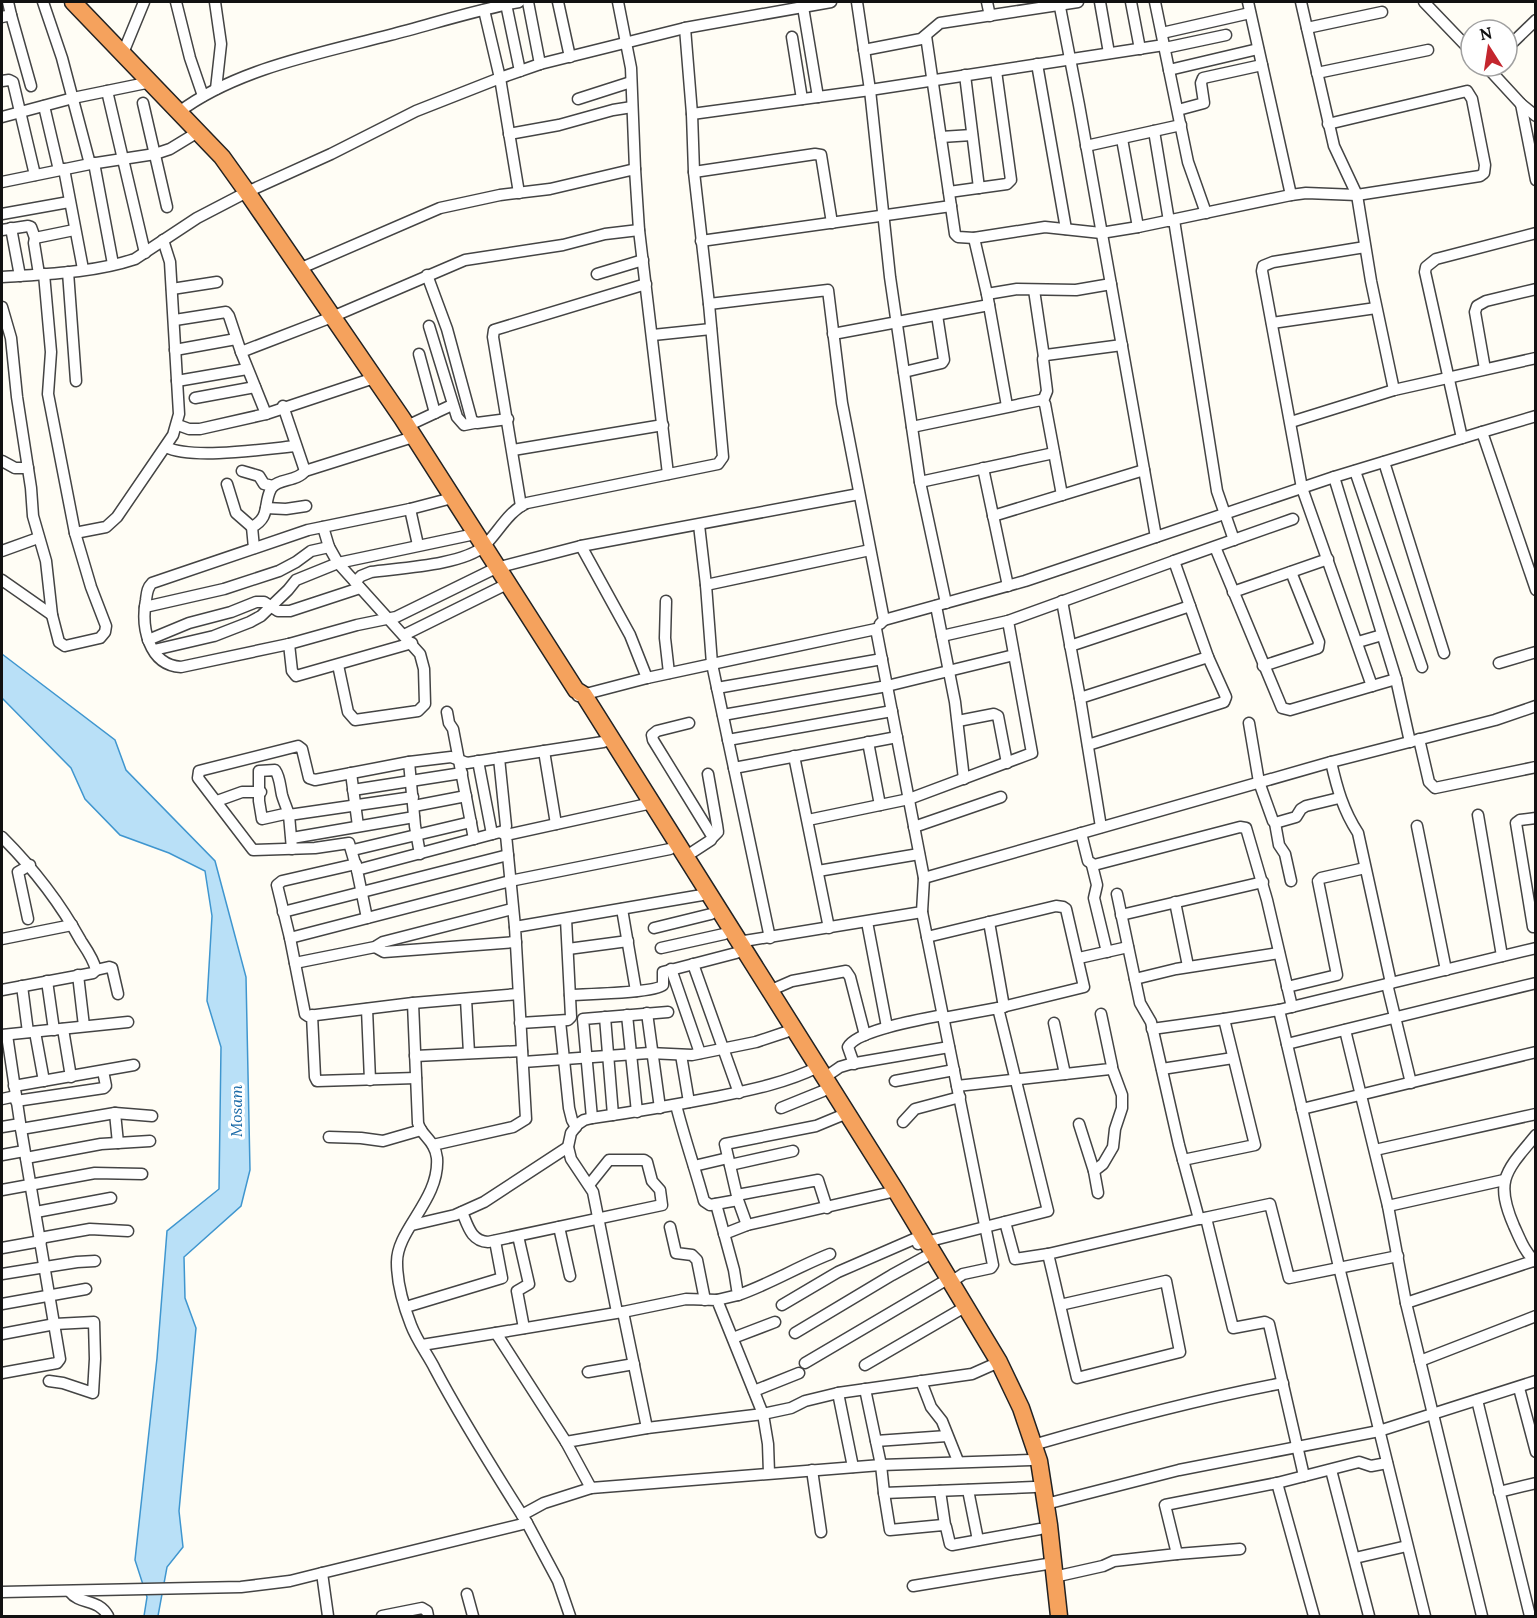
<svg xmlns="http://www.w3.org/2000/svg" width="1537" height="1618" viewBox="0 0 1537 1618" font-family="Lora,serif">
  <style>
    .water { fill: #b9e0f7; stroke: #3f96cf; stroke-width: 1.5 }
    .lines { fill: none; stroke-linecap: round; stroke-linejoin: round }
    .minor-casing { stroke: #444; stroke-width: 13 }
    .highway-casing { stroke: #222; stroke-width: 19 }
    .minor { stroke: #fff; stroke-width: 10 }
    .highway { stroke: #f5a25d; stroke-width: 16 }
    .labels { text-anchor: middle; stroke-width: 6; stroke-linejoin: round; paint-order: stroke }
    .water-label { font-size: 16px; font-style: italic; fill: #1768a6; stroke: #fff }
  </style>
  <rect width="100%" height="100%" fill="#fffdf5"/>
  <polygon class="water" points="2,654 115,740 126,770 215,861 246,977 250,1170 241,1206 184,1257 185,1298 196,1328 179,1511 183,1547 167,1567 158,1616 144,1616 147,1597 135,1560 157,1358 167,1231 219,1189 221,1047 207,1001 212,916 205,871 169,853 120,835 85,799 71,768 2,698"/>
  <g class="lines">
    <g class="minor-casing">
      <g id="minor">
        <polyline points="43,2 62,58 90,164"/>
        <polyline points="176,2 190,58 203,96"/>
        <polyline points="215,2 221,44 216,89"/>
        <polyline points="528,2 540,64"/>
        <polyline points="558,2 570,57"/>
        <polyline points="618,2 631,68 635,169"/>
        <polyline points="857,2 870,90 890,277 920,482 946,603"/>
        <polyline points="987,2 990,16"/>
        <polyline points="1059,2 1079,105 1156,537"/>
        <polyline points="1100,2 1109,53"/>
        <polyline points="1131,2 1140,49"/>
        <polyline points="1155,2 1188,162 1206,213"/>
        <polyline points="1248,2 1291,195"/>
        <polyline points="1301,2 1334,146 1357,195 1371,281 1394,390"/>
        <polyline points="1424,2 1471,51"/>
        <polyline points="506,4 520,71"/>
        <polyline points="803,7 818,97"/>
        <polyline points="484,10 500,78 519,193"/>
        <polyline points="11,15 31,86"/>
        <polyline points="2,17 11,15 8,2"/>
        <polyline points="685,28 692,114 694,172 709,304 828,290 842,403 884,620 880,624"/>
        <polyline points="1307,28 1382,12"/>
        <polyline points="1162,33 1250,13"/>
        <polyline points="926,36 955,234 958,237 974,238 1045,227 1101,233 1138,227 1291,195 1306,193 1357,195 1480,176 1484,173 1485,165 1472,99 1467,91 1328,124"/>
        <polyline points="792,37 802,99"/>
        <polyline points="1165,48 1226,35"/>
        <polyline points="1507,48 1536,20"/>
        <polyline points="864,50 921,39 940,23 1078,2"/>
        <polyline points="123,53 144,2"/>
        <polyline points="1037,64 1066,229"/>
        <polyline points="1486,66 1521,104 1536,116"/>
        <polyline points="1169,70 1258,49"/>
        <polyline points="1317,73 1428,50"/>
        <polyline points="965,75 979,188"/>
        <polyline points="2,81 9,80 13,82 35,175"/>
        <polyline points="107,91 145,253"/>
        <polyline points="578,99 631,82"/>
        <polyline points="143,103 167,207"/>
        <polyline points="1521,104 1536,180"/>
        <polyline points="44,106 59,170"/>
        <polyline points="1178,110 1204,103 1201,83 1203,78 1262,65"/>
        <path d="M179 112C236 69 321 53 390 35 433 24 475 10 519 2"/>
        <polyline points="692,114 870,90 1164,45"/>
        <polyline points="2,117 73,98 151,82"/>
        <polyline points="1154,131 1169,221"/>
        <polyline points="509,134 559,125 613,110 632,107"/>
        <polyline points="941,137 972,135"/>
        <polyline points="1122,139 1138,227"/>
        <polyline points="1086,146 1181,125"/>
        <polyline points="94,163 113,264"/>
        <polyline points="64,169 83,269"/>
        <polyline points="694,172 815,154 821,155 832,223"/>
        <polyline points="2,182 90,164 155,154 170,149 198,132"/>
        <polyline points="949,192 1007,184 1011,180 996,71"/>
        <polyline points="2,214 69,202"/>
        <polyline points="1174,220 1217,491 1234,540"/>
        <polyline points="11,228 20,276"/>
        <polyline points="2,230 28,226 31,227 35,238"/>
        <polyline points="974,238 987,294 1007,406"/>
        <polyline points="701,241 951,206"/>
        <polyline points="1365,247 1273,262 1263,266 1262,271 1302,488 1372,686"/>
        <polyline points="299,269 440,208 500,195 550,189 635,169 639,230 668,474"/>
        <polyline points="68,272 76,381"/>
        <polyline points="39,274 34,243 35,238 74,230"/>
        <polyline points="597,274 643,260"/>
        <polyline points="427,275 447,329 472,421 477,423 508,419"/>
        <path d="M2 277C45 274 93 273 135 259L197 218 247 192 331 154 416 111 500 78 540 64 685 28 831 2"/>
        <polyline points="172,289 217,282"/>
        <polyline points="1034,290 1044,357"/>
        <polyline points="987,294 1017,289 1076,290 1111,284"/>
        <polyline points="2,307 11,338 17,397 31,488 33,516 46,561 52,615 59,642 65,646 100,638 105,632 106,626 91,587 75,533 48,394 51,352 44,274"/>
        <polyline points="175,320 226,312 229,316 241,352"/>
        <polyline points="1272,323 1376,308"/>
        <polyline points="429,326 457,417 464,425 474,423"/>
        <polyline points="833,334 989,305"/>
        <polyline points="653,335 711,329"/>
        <polyline points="175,350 236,339"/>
        <polyline points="419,354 435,413"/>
        <polyline points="1485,369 1475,312 1477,306 1486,301 1536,289"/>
        <polyline points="904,372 942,363 944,360 937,315"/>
        <polyline points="177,381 247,369"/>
        <polyline points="195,398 255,387"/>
        <polyline points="1043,401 1047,391 1043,359 1046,355 1122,345"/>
        <polyline points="283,406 305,471 413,437"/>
        <polyline points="266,414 374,378"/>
        <polyline points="1291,422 1394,390 1536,358"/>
        <polyline points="178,425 189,429 200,429 266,414 241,352 332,317 465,260 563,245 605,234 639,230"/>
        <polyline points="407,426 452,405"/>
        <polyline points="912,427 1041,400 1045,404 1062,495"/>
        <polyline points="1482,432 1536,416"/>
        <polyline points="1462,438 1425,272 1426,267 1436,259 1536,233"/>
        <path d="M166 447C191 460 266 449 296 446"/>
        <polyline points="513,450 663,425"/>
        <polyline points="2,461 15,468 28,468"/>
        <polyline points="1384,462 1444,653"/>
        <polyline points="983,468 1008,586"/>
        <polyline points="242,471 259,476 264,484 273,486"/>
        <polyline points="1355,471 1422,667"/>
        <polyline points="1334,477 1396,679 1410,742"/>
        <polyline points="920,482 1054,453"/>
        <polyline points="227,484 236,513 252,527"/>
        <path d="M452 498 410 509 308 530 152 583C147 588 147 593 146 600 141 626 148 665 181 667L289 644 357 625 396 617 496 568 581 546 859 494"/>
        <polyline points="521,506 493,337 494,330 646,284"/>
        <polyline points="266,508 286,509 306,506"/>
        <polyline points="410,509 418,545"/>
        <polyline points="993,516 1144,470"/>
        <polyline points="699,525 706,585 712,664 770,938"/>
        <polyline points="323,527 329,547 338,563 420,654 424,669 425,704 418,711 355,720 348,712 338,665"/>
        <polyline points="75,533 106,527 117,517 173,435 179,414 170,262 163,240"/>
        <polyline points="581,546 630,635 647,678"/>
        <polyline points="1215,547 1282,708 1290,710 1396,679"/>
        <path d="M254 548 252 527C271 517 263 504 271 489 277 478 297 482 305 471"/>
        <polyline points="2,551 38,538"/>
        <polyline points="1174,561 1293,519"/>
        <polyline points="2,580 52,615"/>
        <path d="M355 582 361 576 371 572C399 568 463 565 484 546 498 533 508 511 527 503L718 464 723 457 709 304"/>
        <polyline points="706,585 870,550"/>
        <polyline points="1233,592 1328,559"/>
        <polyline points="666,601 665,638 669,673"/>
        <polyline points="1062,601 1080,698"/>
        <polyline points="936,606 955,702 964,779"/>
        <polyline points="145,607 224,589 279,571 296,562 311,551 329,547"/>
        <polyline points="884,620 1025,581 1334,477 1482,432 1536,590"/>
        <polyline points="404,635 507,584"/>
        <polyline points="942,636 1008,621"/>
        <polyline points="148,640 189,623 231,612 256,602 264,602 278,611 290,611 360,588"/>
        <polyline points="1358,642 1382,635"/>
        <polyline points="289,644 292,671 296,676 412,643"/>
        <polyline points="1070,646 1190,606"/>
        <polyline points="154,650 214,636 250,622 261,616 288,590 296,580 338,563 475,534"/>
        <polyline points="1499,663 1536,652"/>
        <polyline points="1263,666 1318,648 1319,642 1291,572"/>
        <polyline points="717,688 882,659"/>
        <polyline points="578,696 647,678 876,629 924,878 922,912 738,942"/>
        <polyline points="447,712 449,723 453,729 474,839"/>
        <polyline points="723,715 887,686 1014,655"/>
        <polyline points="958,721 994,714 998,716 1007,763"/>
        <polyline points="1249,723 1259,782 1273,821 1275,823 1296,817 1301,809 1306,806 1339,798"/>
        <polyline points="1419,739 1429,782 1435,788 1536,767"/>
        <polyline points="728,740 892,711"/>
        <polyline points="868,742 880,805"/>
        <polyline points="1088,745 1224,702 1226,697 1208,657"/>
        <polyline points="544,751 556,824"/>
        <polyline points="794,756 829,928"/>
        <polyline points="499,758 506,826 504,833"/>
        <polyline points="478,761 492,834"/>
        <polyline points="409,762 415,826 420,854"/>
        <path d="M1331 762C1337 788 1343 810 1358 833L1391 983"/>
        <polyline points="734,768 897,737"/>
        <polyline points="351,773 358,826"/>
        <polyline points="708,774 717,825 718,832 712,838"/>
        <polyline points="353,790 462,773"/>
        <polyline points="217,801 242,792 261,792"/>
        <polyline points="414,806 466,796"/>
        <path d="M289 813 262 819 259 801V771L275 770C280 777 280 786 282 795 284 802 287 808 289 815L292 849"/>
        <polyline points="289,815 413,797"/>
        <polyline points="1478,815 1502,956"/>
        <polyline points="808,820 909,799 1032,753 1008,621 1174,561 1208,657 1080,698 1101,827"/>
        <polyline points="1275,823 1279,845 1285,854 1291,881"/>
        <polyline points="1417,826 1446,970"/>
        <polyline points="914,827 1001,797"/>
        <polyline points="1081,833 1088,861 1094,865 1240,827 1246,828 1267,900 1292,1007"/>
        <path d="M2 837C34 869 59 901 81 941 87 950 94 960 96 970L93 973 2 990"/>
        <polyline points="292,838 414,817"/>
        <polyline points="353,850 471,822"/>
        <polyline points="685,857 711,840 712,836 653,740 652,735 657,731 689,723"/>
        <polyline points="356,864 282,881 277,885 290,938 305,1014 308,1016 413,1003 518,994"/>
        <polyline points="1092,865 1097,885 1094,898 1107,952"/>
        <polyline points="357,870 349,843 315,848 253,850 198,778 199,771 298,746 302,749 309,778 315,780 409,762 451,757 467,763 603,742 612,739"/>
        <polyline points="818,871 919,854"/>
        <polyline points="924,878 1331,762 1495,720 1536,706"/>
        <polyline points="1175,902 1188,966"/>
        <polyline points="622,909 636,991"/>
        <polyline points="283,912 508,855"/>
        <polyline points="922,912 993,1265 991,1268 963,1274 951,1282"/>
        <polyline points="1121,915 1263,882"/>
        <polyline points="367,918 357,870 500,832 506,835"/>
        <polyline points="28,919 18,872 30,865"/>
        <polyline points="867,922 887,1027"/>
        <polyline points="989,922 1004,1007"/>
        <polyline points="515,927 506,835 652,803"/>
        <polyline points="1533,927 1516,823 1520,820 1536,818"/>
        <polyline points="654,928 711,914"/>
        <polyline points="927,937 1056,906 1063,907 1066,909 1084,987 998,1008"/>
        <polyline points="290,938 510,881 670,849"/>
        <polyline points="2,939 72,925"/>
        <polyline points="375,947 384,952 516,942"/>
        <polyline points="661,948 724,934"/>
        <polyline points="568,949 628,941"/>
        <polyline points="1079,958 1128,947"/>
        <polyline points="295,963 375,947 383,942 512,909"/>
        <polyline points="693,964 739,1093"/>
        <polyline points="671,969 700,1053"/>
        <polyline points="96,970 109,967 112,968 118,994"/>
        <polyline points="78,975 84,1026"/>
        <polyline points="1135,979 1176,969 1279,953"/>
        <polyline points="47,981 54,1030"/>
        <polyline points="1387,984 1411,1083"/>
        <polyline points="22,986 28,1032"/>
        <polyline points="1287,987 1337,975 1318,881 1321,878 1365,868"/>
        <polyline points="769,991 792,981 846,971 850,977 865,1035"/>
        <path d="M570 995C586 994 655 993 663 985V972L736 953"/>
        <polyline points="466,999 469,1053"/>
        <path d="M413 1003 418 1123C421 1136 435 1140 437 1158 440 1200 396 1230 397 1263 397 1282 404 1307 411 1325 417 1341 428 1355 435 1369 463 1422 495 1472 527 1523"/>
        <polyline points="367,1009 370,1080"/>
        <polyline points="647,1013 660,1108"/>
        <polyline points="312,1015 315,1077 317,1081 416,1078"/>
        <polyline points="627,1015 637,1112"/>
        <polyline points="605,1017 613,1115"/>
        <polyline points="1224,1019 1279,1010"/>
        <polyline points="560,1021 569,1108 572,1120 576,1127"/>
        <polyline points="520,1023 568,1020 571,1017 566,919"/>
        <polyline points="1054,1023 1065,1074"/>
        <polyline points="63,1029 71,1077"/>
        <polyline points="1152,1029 1224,1019 1255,1145 1183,1160"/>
        <polyline points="1345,1030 1388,1206 1406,1303 1482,1616"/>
        <polyline points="35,1032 44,1081"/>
        <polyline points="2,1035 128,1022"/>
        <polyline points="1287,1044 1536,983"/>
        <polyline points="681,1055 689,1102"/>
        <polyline points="415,1056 522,1051"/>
        <polyline points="523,1062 649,1053 692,1055 756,1042 786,1032"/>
        <path d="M854 1064 848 1047C857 1030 923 1019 943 1015"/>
        <polyline points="1162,1069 1233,1058"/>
        <polyline points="824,1078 840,1067 850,1064 949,1047"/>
        <polyline points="895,1081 954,1070"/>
        <polyline points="14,1086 134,1065"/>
        <polyline points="957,1086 1110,1069 1112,1066 1101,1014"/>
        <polyline points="2,1099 16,1096"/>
        <polyline points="16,1101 104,1088 106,1086 103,1071"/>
        <path d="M676 1105C684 1137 695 1168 704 1201L710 1205 738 1200"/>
        <polyline points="781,1108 823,1091"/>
        <polyline points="1302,1109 1536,1052"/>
        <polyline points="115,1113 118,1143"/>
        <polyline points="845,1114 816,1126 725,1144 738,1200 747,1225 896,1191"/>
        <polyline points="592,1118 583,1019 668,1012"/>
        <polyline points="903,1122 915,1109 960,1097"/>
        <polyline points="1079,1124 1094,1171"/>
        <polyline points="2,1127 20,1124"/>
        <polyline points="21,1129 115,1113 152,1116"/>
        <path d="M1536 1135C1506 1171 1494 1180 1514 1226 1520 1239 1525 1253 1536 1262"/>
        <polyline points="329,1137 361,1138 383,1141 421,1130"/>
        <polyline points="433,1145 513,1127 526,1119 515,927 708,894"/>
        <polyline points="1375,1150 1536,1114"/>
        <polyline points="2,1155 24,1151"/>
        <polyline points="26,1158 101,1144 150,1141"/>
        <polyline points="730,1165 793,1151"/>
        <polyline points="694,1166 728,1158"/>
        <polyline points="2,1190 95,1173 142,1174"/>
        <polyline points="1098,1193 1094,1171 1103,1164 1113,1147 1115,1129 1122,1108 1122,1095 1112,1068"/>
        <polyline points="737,1195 818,1180 827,1208"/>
        <polyline points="716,1204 734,1270 738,1295 717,1300"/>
        <polyline points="1388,1206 1504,1180"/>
        <polyline points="36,1212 111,1198"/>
        <path d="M462 1212C468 1226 471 1241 488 1242L662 1205 660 1190 652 1181 647 1162 644 1160H609L589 1185"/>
        <polyline points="1206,1218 1233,1328 1265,1322 1269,1324 1304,1476"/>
        <polyline points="1200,1219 1270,1204 1289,1278 1398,1256"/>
        <polyline points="1005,1222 1015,1259 1048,1254"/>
        <polyline points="412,1225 455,1215 484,1202 568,1147"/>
        <polyline points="559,1227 570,1276"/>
        <polyline points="670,1227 676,1253 692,1255 697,1260 705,1300"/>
        <polyline points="724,1234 747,1225"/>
        <polyline points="518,1236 529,1284 517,1291 524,1328"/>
        <polyline points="40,1238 90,1229 128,1231"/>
        <polyline points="918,1244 1048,1211 998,1008 944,1018"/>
        <polyline points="2,1248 41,1241"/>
        <polyline points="2,1274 77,1262 95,1261"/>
        <path d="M738 1295C770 1284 799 1266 830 1254"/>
        <polyline points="1406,1303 1533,1261"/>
        <polyline points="2,1304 86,1289"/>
        <polyline points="782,1305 838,1272 914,1239"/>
        <path d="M1060 1305 1166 1281 1180 1352 1077 1378C1067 1337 1058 1295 1048 1254L1199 1219 1179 1145 1151 1022 1140 1003 1117 894"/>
        <polyline points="406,1307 502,1278 495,1241"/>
        <path d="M617 1312 593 1192 571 1159 568 1147 571 1133 578 1124 584 1120 592 1118C634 1112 675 1105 716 1097 750 1090 786 1083 818 1067"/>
        <polyline points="795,1333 892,1275 925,1257"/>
        <polyline points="2,1334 55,1324 94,1322 95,1359 93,1393 63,1383 49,1381"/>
        <polyline points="733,1338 775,1322"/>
        <polyline points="422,1345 496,1333"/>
        <polyline points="1420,1361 1536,1316"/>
        <polyline points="805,1363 941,1283"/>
        <polyline points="865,1365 958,1311"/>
        <polyline points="588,1372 634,1364"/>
        <polyline points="2,1373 57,1363 60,1359 21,1129 7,1035"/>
        <polyline points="921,1381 931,1407 942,1421 958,1461"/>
        <polyline points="1519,1388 1536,1452"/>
        <polyline points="865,1389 881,1465 884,1493 1034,1487"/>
        <polyline points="754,1391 799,1373"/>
        <polyline points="838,1393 853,1467"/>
        <polyline points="1477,1400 1530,1616"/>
        <polyline points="647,1428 623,1312 686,1299 717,1300 763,1414 768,1444 769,1473"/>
        <polyline points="876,1441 947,1436"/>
        <polyline points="566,1442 496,1333 622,1312"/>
        <path d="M1033 1445C1116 1421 1198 1399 1283 1383"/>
        <polyline points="812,1470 821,1532"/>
        <polyline points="1331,1470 1369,1616"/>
        <polyline points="1277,1483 1314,1616"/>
        <polyline points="591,1488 566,1442 647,1428 763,1414 791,1408 805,1401 838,1393 972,1374 999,1362"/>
        <polyline points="968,1490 978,1540"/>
        <polyline points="940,1491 945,1525"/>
        <polyline points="1499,1492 1536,1483"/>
        <polyline points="884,1493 890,1530 943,1525 946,1527 950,1544 952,1545 1040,1529"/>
        <polyline points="1046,1504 1179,1470 1379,1431 1536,1381"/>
        <polyline points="522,1515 544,1503 591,1488 881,1465 1031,1460"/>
        <polyline points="1177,1554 1240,1549"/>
        <polyline points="1355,1558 1407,1546"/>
        <polyline points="1054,1577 1103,1566 1114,1561 1177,1554 1165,1505 1277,1483 1359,1462 1371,1466 1387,1463"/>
        <polyline points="913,1586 1053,1563"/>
        <polyline points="2,1592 241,1587 290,1581 322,1573"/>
        <path d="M70 1592C80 1605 98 1598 108 1616"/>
        <polyline points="467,1594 473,1616"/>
        <polyline points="328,1616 322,1573 527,1523 558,1581 570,1616"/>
        <polyline points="382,1616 422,1608 427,1611 428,1616"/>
        <polyline points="1425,1616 1339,1267 1279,1010 1536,948"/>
      </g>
    </g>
    <g class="highway-casing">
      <polyline id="highway" points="73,2 222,157 247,192 402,418 576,690 584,695 896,1191 999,1362 1021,1408 1039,1461 1049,1525 1059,1616"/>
    </g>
    <use href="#minor" class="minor"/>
    <use href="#highway" class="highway"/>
  </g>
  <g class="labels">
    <g class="water-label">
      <text transform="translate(236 1111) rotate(-90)" y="6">Mosam</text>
    </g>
  </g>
  <rect width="1537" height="1618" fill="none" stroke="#111111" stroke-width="6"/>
  <g transform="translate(1489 48) rotate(348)"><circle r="28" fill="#ffffff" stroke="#a0a0a0" stroke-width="1.5"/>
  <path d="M0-4.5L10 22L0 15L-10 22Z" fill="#c4262e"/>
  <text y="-9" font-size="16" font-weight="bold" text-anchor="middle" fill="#111111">N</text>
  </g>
</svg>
